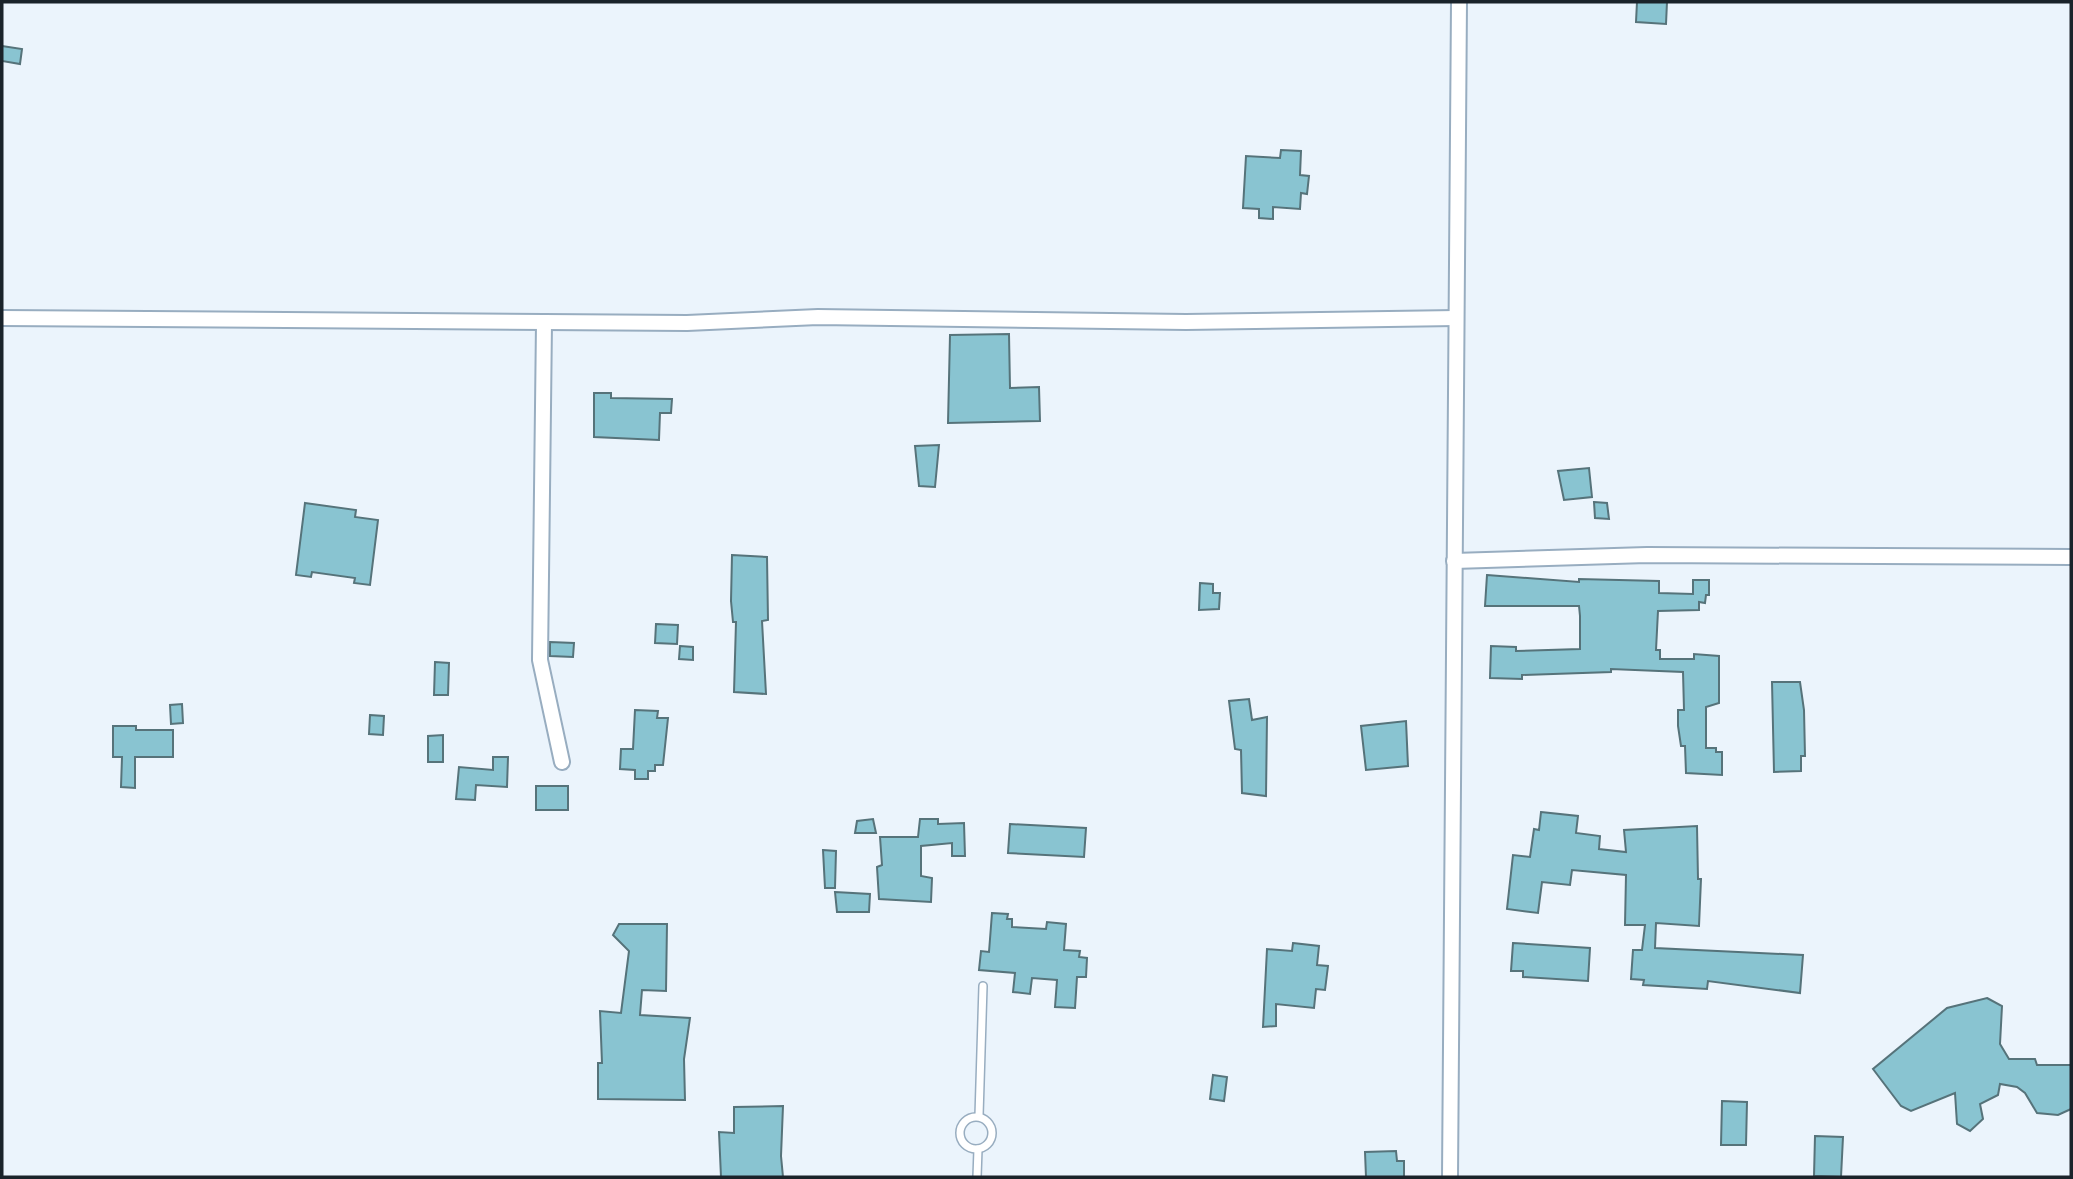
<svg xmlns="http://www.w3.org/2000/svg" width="2073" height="1179" viewBox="0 0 2073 1179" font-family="Spectral,serif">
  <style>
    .building { fill: #89c4d1; stroke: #56737a; stroke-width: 2 }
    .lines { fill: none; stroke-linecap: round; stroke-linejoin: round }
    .service-casing { stroke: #98adc0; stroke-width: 10 }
    .minor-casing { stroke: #98adc0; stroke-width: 18 }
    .service { stroke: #fff; stroke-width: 7 }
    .minor { stroke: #fff; stroke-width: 14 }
  </style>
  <rect width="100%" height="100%" fill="#ebf4fc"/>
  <g class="building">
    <polygon points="1637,2 1667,2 1666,24 1636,22"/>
    <polygon points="2,46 22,49 20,64 2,61"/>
    <polygon points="1281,150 1301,151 1300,175 1309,176 1307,194 1301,193 1300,209 1273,207 1273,219 1259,218 1259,209 1243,208 1246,156 1280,158"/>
    <polygon points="1009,334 1010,388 1039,387 1040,421 948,423 950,335"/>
    <polygon points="594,393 611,393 611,398 672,399 671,413 660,413 659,440 594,437"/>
    <polygon points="939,445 935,487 919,486 915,446"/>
    <polygon points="1589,468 1592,497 1564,500 1558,471"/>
    <polygon points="1594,502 1607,503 1609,519 1595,518"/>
    <polygon points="305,503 356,510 355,517 378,520 370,585 354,583 355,578 312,572 311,577 296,575"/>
    <polygon points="732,555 767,557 768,620 762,621 766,694 734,692 736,622 733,622 731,601"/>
    <polygon points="1487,575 1579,582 1579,579 1659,581 1659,593 1693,594 1693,580 1709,580 1709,595 1706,595 1705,603 1699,602 1699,610 1658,611 1656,650 1660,650 1660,659 1694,659 1694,654 1719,656 1719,703 1706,707 1706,748 1716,748 1716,752 1722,752 1722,775 1686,773 1685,746 1681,746 1678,726 1678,710 1684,710 1683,672 1611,669 1611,672 1522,675 1522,679 1490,678 1491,646 1516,647 1516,651 1580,649 1580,616 1579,606 1485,606"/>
    <polygon points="1200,583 1213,584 1213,593 1220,593 1219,609 1199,610"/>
    <polygon points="656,624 678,625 677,644 655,643"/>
    <polygon points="550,642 574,643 573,657 550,656"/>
    <polygon points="680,646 693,647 693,660 679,659"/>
    <polygon points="435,662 449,663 448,695 434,695"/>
    <polygon points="1772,682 1800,682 1804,710 1805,756 1801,756 1801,771 1774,772"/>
    <polygon points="1249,699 1252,720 1267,717 1266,796 1242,793 1241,750 1235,749 1229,701"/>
    <polygon points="182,704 183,723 171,724 170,705"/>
    <polygon points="635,710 658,711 657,718 668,718 663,765 655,765 655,771 648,771 648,779 635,779 635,770 620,769 621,749 633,749"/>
    <polygon points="370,715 384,716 383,735 369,734"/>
    <polygon points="1406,721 1408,766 1366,770 1361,726"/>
    <polygon points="113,726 136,726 136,730 173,730 173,757 135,757 135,788 121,787 122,757 113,757"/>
    <polygon points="443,735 443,762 428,762 428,736"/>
    <polygon points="493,757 508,757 507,787 476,785 475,800 456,799 459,767 493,770"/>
    <rect x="536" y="786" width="32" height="24"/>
    <polygon points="1541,812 1578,816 1576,833 1600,836 1599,849 1626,852 1624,830 1697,826 1698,879 1701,879 1699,926 1656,923 1655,948 1803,955 1800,993 1708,981 1707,989 1643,985 1644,980 1631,979 1633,950 1642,950 1645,925 1625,925 1626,875 1572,870 1570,885 1542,882 1538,913 1507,909 1513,855 1530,857 1534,829 1539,830"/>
    <polygon points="873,819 876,833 855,833 857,821"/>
    <polygon points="920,819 938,819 938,824 964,823 965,856 952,856 952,843 921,846 921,876 932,878 931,902 879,899 877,867 882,865 880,837 918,837"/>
    <polygon points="1010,824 1086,828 1084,857 1008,853"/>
    <polygon points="823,850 836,851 835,888 825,888"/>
    <polygon points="835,892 870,894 869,912 837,912"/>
    <polygon points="992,913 1008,914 1007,919 1012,919 1012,927 1046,929 1047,922 1066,924 1064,950 1080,951 1079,957 1087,958 1086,977 1077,977 1075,1008 1055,1007 1057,980 1032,978 1030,994 1013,992 1015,973 979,970 981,951 989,952"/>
    <polygon points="619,924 667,924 666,991 642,990 640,1015 690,1018 684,1059 685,1100 598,1099 598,1063 602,1063 600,1011 621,1013 629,951 613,935"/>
    <polygon points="1293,943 1319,946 1317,965 1328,966 1325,990 1316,989 1314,1008 1276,1004 1276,1026 1263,1027 1267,949 1292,951"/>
    <polygon points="1513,943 1590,948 1588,981 1523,977 1523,971 1511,971"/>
    <polygon points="1987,998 2002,1006 2000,1044 2009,1059 2035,1059 2037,1065 2071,1065 2071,1109 2058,1115 2037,1113 2025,1093 2017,1087 2000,1084 1998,1095 1980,1104 1983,1119 1970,1131 1957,1124 1955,1093 1911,1111 1901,1106 1873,1069 1947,1008"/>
    <polygon points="1213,1075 1227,1077 1224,1101 1210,1099"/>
    <polygon points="1722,1101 1747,1102 1746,1145 1721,1145"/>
    <polygon points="783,1106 781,1156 783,1177 721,1177 719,1132 734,1133 734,1107"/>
    <polygon points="1815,1136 1843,1137 1841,1177 1814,1176"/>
    <polygon points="1396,1151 1397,1161 1404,1161 1404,1177 1366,1177 1365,1152"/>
  </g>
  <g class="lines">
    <g class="service-casing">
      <g id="service">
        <polyline points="979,1116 983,986"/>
        <circle cx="976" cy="1133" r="16"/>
        <polyline points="977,1177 978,1149"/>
      </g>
    </g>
    <g class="minor-casing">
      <g id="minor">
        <polyline points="2,318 687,323 818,317 1186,322 1456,318"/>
        <polyline points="544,323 540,660 562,762"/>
        <polyline points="1454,561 1647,555 2071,557"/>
        <polyline points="1450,1177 1459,2"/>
      </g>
    </g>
    <use href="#service" class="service"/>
    <use href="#minor" class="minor"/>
  </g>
  <rect width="2073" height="1179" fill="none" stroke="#1a232a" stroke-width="7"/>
</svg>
